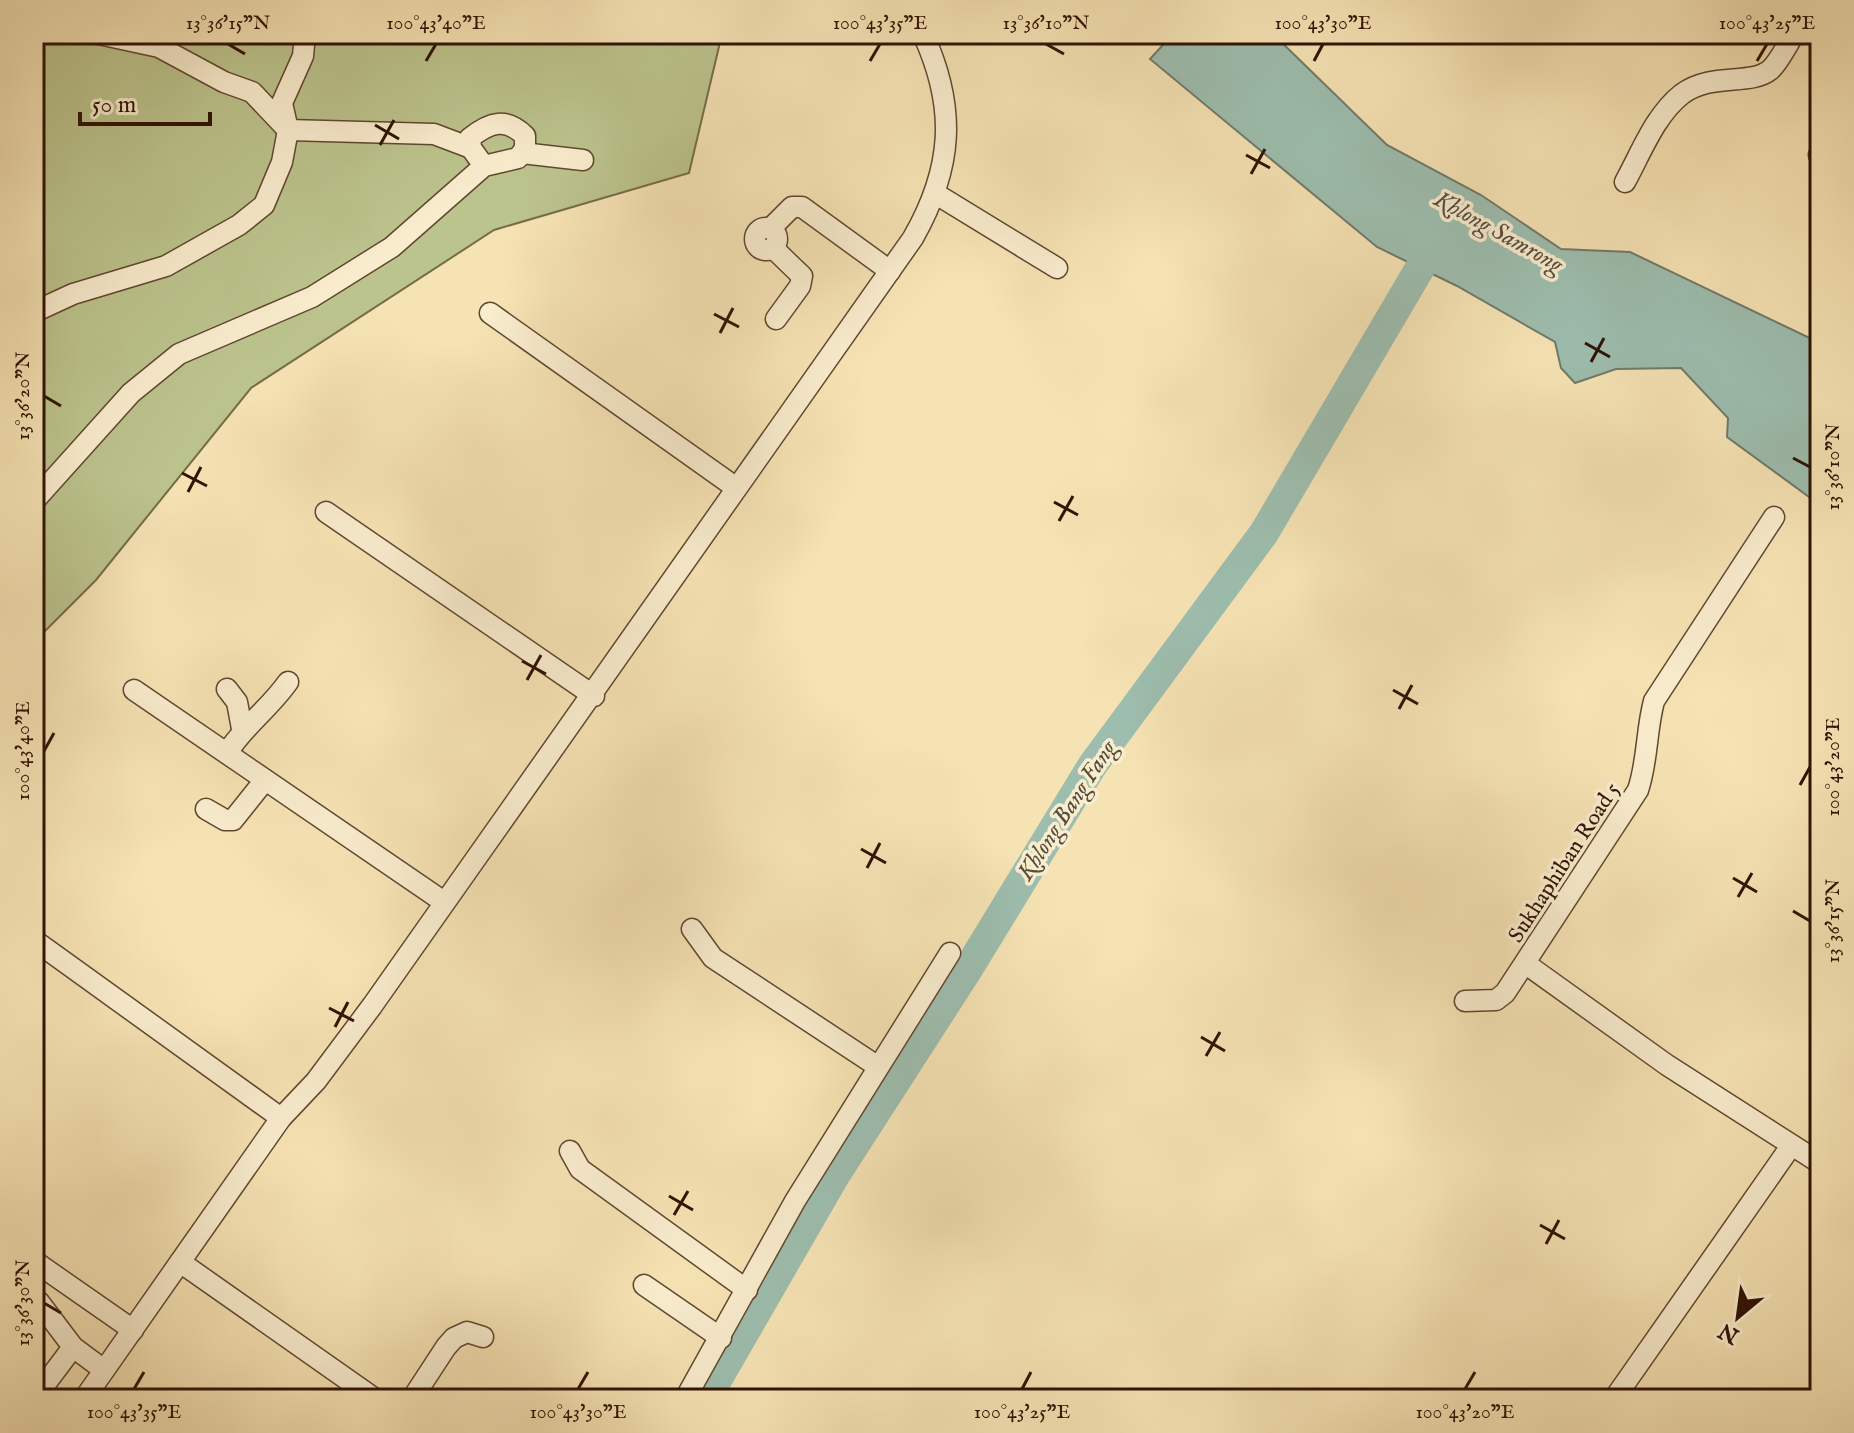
<svg xmlns="http://www.w3.org/2000/svg" width="1854" height="1433" viewBox="0 0 1854 1433" font-family="'IM FELL English',serif">
  <style>
    .green { fill: #bcc48d; stroke: #766c48; stroke-width: 2 }
    .water { fill: #9dbeaf; stroke: #717a6b; stroke-width: 2 }
    .lines { fill: none; stroke-linecap: round; stroke-linejoin: round }
    .river { stroke: #9dbeaf; stroke-width: 30 }
    .minor-casing { stroke: #614730; stroke-width: 23 }
    .minor { stroke: #f9edce; stroke-width: 20 }
    .ticks { fill: none; stroke: #2f1304; stroke-width: 3 }
    .labels { text-anchor: middle; stroke-width: 7; stroke-linejoin: round; paint-order: stroke }
    .street-label { font-size: 22px; fill: #2f1304; stroke: #f9edce }
    .water-label { font-size: 24px; font-style: italic; fill: #564f40; stroke: #f9edce }
    .neatline { fill: none; stroke: #2f1304; stroke-width: 3 }
    .ticks-label { font-size: 20px; text-anchor: middle; fill: #2f1304 }
  </style>
  <rect width="100%" height="100%" fill="#f6e3b4"/>
  <filter id="stains"><feTurbulence type="fractalNoise" baseFrequency=".0025" numOctaves="4"/><feColorMatrix values="0 0 0 0 .2 0 0 0 0 .09 0 0 0 0 .02 0 0 0 .5 -.17"/></filter>
  <radialGradient id="worn" r=".72"><stop offset=".6" stop-color="#630" stop-opacity="0"/><stop offset="1" stop-color="#630" stop-opacity=".3"/></radialGradient>
  <polygon class="green" points="34,34 722,34 689,173 494,230 251,388 96,580 34,642"/>
  <polygon class="water" points="1173,34 1273,34 1387,145 1481,195 1561,249 1630,252 1820,343 1820,505 1727,437 1728,418 1681,368 1616,369 1575,383 1561,368 1555,342 1457,286 1377,247 1150,59"/>
  <g class="lines">
    <polyline class="river" points="706,1399 834,1177 968,969 1092,766 1264,533 1440,234"/>
    <g class="minor-casing">
      <g id="minor">
        <polyline points="99,34 159,47 224,82 252,92 288,130"/>
        <polyline points="288,130 434,134 471,148"/>
        <polyline points="522,153 583,160"/>
        <polyline points="1819,155 1820,153"/>
        <path d="M1625 182C1641 153 1655 115 1682 94 1712 72 1750 86 1770 70 1779 62 1787 45 1794 34"/>
        <polyline points="936,194 1057,268"/>
        <circle cx="766" cy="239" r="11"/>
        <polyline points="771,228 792,207 802,207 890,271"/>
        <polyline points="773,248 802,276 800,286 776,319"/>
        <polyline points="34,312 73,294 166,266 239,225 264,205 282,162 288,130 282,103 303,56 305,34"/>
        <polyline points="490,313 735,487"/>
        <path d="M34 501 131 393 179 354 312 297 392 247 484 166 518 158 525 149V136C506 117 490 122 470 138L471 148 484 166"/>
        <polyline points="326,512 594,696"/>
        <polyline points="227,689 237,702 242,729"/>
        <polyline points="134,690 444,902"/>
        <path d="M227 753C244 726 269 709 288 682"/>
        <polyline points="206,809 225,820 233,820 265,780"/>
        <polyline points="692,929 713,958 877,1066"/>
        <polyline points="34,940 281,1118"/>
        <polyline points="1526,964 1667,1065 1820,1163"/>
        <path d="M1465 1001 1496 1000 1505 993 1638 790C1648 760 1646 731 1654 701L1774 517"/>
        <polyline points="570,1151 580,1169 747,1290"/>
        <polyline points="34,1261 133,1330"/>
        <polyline points="180,1262 375,1399"/>
        <polyline points="644,1285 721,1338"/>
        <polyline points="39,1302 73,1347 104,1370"/>
        <polyline points="34,1399 73,1347"/>
        <path d="M84 1399 281 1118 316 1081 372 1006 913 238C953 168 957 108 923 34"/>
        <polyline points="412,1399 446,1347 454,1338 467,1332 483,1337"/>
        <polyline points="685,1399 795,1201 950,953"/>
        <polyline points="1614,1399 1791,1146"/>
      </g>
    </g>
    <use href="#minor" class="minor"/>
  </g>
  <path class="ticks" d="M228 44 245 54M1046 44 1064 54M426 61 436 44M870 61 880 44M1314 61 1323 44M1757 61 1767 44M375 125 399 139M380 145 394 120M1246 155 1270 168M1251 174 1265 149M714 314 739 327M720 333 733 308M1585 343 1610 357M1591 362 1604 338M44 396 61 406M1793 458 1810 467M182 473 207 486M188 492 201 467M1054 502 1078 515M1059 521 1073 496M522 661 546 674M527 680 541 655M1393 690 1418 704M1399 709 1412 685M44 751 54 733M1800 785 1810 767M861 849 886 863M867 868 880 843M1733 878 1757 892M1738 897 1752 873M1793 911 1810 921M329 1008 354 1021M335 1027 348 1002M1201 1037 1225 1051M1206 1056 1220 1032M669 1196 693 1210M674 1215 688 1191M1540 1225 1565 1239M1546 1244 1559 1220M44 1303 61 1313M134 1389 144 1372M578 1389 588 1372M1022 1389 1031 1372M1465 1389 1475 1372"/>
  <g class="labels">
    <g class="street-label">
      <text transform="translate(1563 862) rotate(-57)" y="8">Sukhaphiban Road 5</text>
    </g>
    <g class="water-label">
      <text transform="translate(1499 231) rotate(29)" y="8">Khlong Samrong</text>
      <text transform="translate(1066 810) rotate(-57)" y="8">Khlong Bang Fang</text>
    </g>
  </g>
  <rect width="1854" height="1433" fill="none" stroke="#f6e3b4" stroke-width="88"/>
  <g transform="translate(1738 1317) rotate(209)" stroke="#f9edce" stroke-width="6" paint-order="stroke">
  <path d="M0-6L14 30L0 20L-14 30Z" fill="#2f1304"/>
  <text y="-12" font-size="22" font-weight="bold" text-anchor="middle" fill="#2f1304">N</text>
  </g>
  <path d="M80 112v12h130v-12" fill="none" stroke="#2f1304" stroke-width="4"/>
  <text x="92" y="112" font-size="24" fill="#2f1304" stroke="#f9edce" stroke-width="6" paint-order="stroke">50 m</text>
  <rect x="44" y="44" width="1766" height="1345" class="neatline"/>
  <g class="ticks-label">
    <text x="228" y="29">13°36'15"N</text>
    <text x="436" y="29">100°43'40"E</text>
    <text x="880" y="29">100°43'35"E</text>
    <text x="1046" y="29">13°36'10"N</text>
    <text x="1323" y="29">100°43'30"E</text>
    <text x="1767" y="29">100°43'25"E</text>
    <text transform="translate(22 396) rotate(-90)" y="7">13°36'20"N</text>
    <text transform="translate(1832 467) rotate(-90)" y="7">13°36'10"N</text>
    <text transform="translate(22 751) rotate(-90)" y="7">100°43'40"E</text>
    <text transform="translate(1832 767) rotate(-90)" y="7">100°43'20"E</text>
    <text transform="translate(1832 921) rotate(-90)" y="7">13°36'15"N</text>
    <text transform="translate(22 1303) rotate(-90)" y="7">13°36'30"N</text>
    <text x="134" y="1418">100°43'35"E</text>
    <text x="578" y="1418">100°43'30"E</text>
    <text x="1022" y="1418">100°43'25"E</text>
    <text x="1465" y="1418">100°43'20"E</text>
  </g>
  <rect width="100%" height="100%" filter="url(#stains)"/>
  <rect width="100%" height="100%" fill="url(#worn)"/>
</svg>
